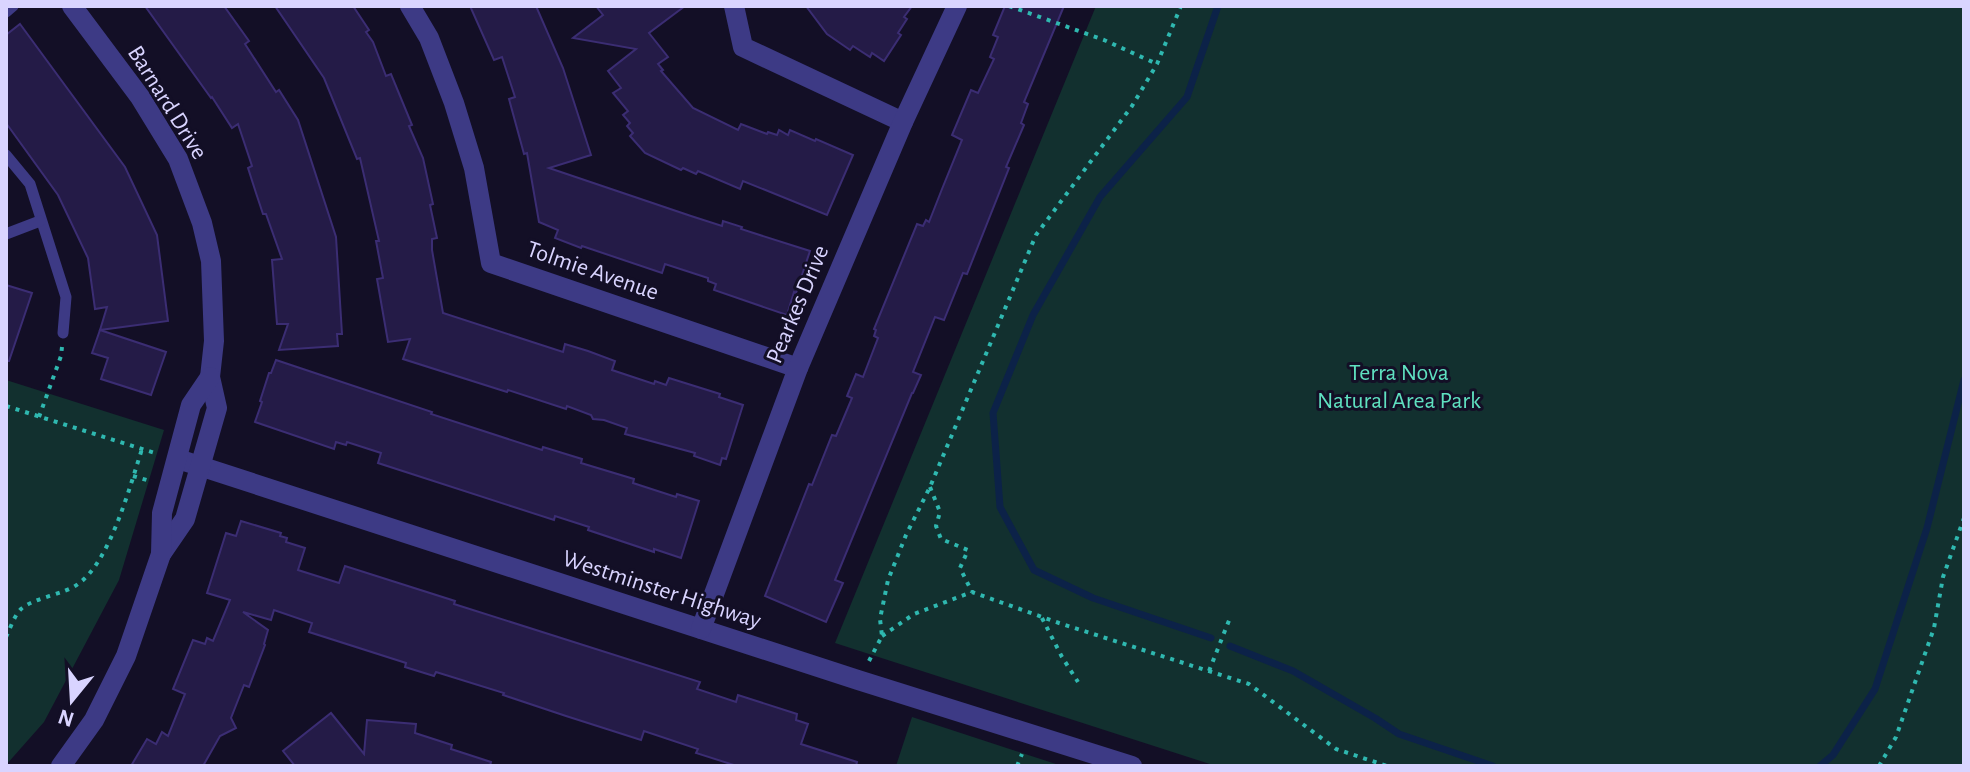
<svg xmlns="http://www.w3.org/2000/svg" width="1970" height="772" viewBox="0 0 1970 772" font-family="'Alegreya Sans',sans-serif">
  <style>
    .green { fill: #12302f }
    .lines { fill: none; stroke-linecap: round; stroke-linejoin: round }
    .stream { stroke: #0c2248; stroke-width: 7 }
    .building { fill: #241b47; stroke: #3b2d73; stroke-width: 2 }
    .path { stroke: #2fb8b0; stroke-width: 4; stroke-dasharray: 4 6; stroke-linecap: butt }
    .service { stroke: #3d3a85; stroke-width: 11 }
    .minor { stroke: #3d3a85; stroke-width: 20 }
    .tertiary { stroke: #3d3a85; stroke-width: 20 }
    .labels { text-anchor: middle; stroke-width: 6; stroke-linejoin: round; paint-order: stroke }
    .street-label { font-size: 24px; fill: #d9d4ff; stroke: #130f26 }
    .park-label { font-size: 24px; fill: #5fe0c0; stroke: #130f26 }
  </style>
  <rect width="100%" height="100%" fill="#130f26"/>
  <g class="green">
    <polygon points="1096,6 1964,6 1964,766 1216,766 835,643"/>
    <polygon points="6,380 164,430 119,580 44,722 6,765"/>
    <polygon points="912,717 1062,766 896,766"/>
  </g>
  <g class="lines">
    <g class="stream">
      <polyline points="1211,638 1093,598 1034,570 1000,507 993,413 1033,315 1100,197 1187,97 1218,6"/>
      <polyline points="1230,646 1293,671 1375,718 1399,734 1493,766"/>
      <polyline points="1820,766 1833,755 1875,689 1927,528 1964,380"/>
    </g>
  </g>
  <g class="building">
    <polygon points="145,6 224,6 249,41 245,44 276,92 279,90 298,120 336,237 342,334 337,334 338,346 279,350 288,324 277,324 272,260 282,259 266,214 263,214 256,193 248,168 252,166 238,124 232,128 212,97 211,98"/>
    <polygon points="275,6 353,6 369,30 366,32 373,42 386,76 391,74 412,125 409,126 423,158 433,204 430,205 437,238 432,239 432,250 443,313 563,352 565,344 588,351 615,361 612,370 654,384 655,381 666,385 669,378 720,394 719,397 743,405 726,459 722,458 720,465 694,456 695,453 625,434 627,428 604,420 593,419 591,415 567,406 566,409 508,390 507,392 403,359 410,339 388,342 377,279 383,278 376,241 379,241 360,158 357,159 324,78"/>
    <polygon points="470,6 536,6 563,68 591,155 549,168 691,216 722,226 723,221 742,227 741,229 810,251 796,293 794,292 787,315 714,290 716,284 708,281 708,278 665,264 662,273 582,246 581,248 555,238 558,230 539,222 527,153 524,154 509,99 515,97 502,57 494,60"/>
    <polygon points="596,6 685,6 649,33 668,57 658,64 663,70 661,71 693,108 738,130 741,124 767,134 768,132 777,135 779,130 788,135 790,130 815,141 816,139 853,155 827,215 743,181 740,189 698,171 696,174 683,168 681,170 645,153 630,136 633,133 627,126 630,123 623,115 628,111 613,93 621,88 608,71 636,49 573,38 603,15"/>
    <polygon points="806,6 912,6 904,17 907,19 898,33 901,35 884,61 872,53 870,57 853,46 850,50 827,34"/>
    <polygon points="1005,6 1064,6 1024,102 1028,104 1021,123 1024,125 1006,167 1009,168 967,274 963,273 944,320 935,317 913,372 921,375 913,393 912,393 835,580 843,583 826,622 765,596 809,484 812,485 832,435 836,436 852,398 847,396 856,374 863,377 878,338 874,336 876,330 874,329 917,224 923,226 926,220 929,222 942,189 962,140 952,135 971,90 978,93 994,59 990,57 998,37 993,35"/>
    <polygon points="20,24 125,167 157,235 168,321 100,330 107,307 95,309 88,258 58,195 6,123 6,35"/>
    <polygon points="6,285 32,293 9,361 6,361"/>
    <polygon points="100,330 166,352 151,395 101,379 108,358 92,353"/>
    <polygon points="276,360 432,412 431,414 542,450 543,447 582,459 581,463 634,479 633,483 676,497 677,494 699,501 681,558 654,549 654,552 588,530 589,527 555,516 554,520 378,463 381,453 347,442 346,445 336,442 334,449 255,422 262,402 260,401 269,373 271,373"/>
    <polygon points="241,521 281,533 280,536 287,538 286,542 305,548 298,570 339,583 345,566 455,601 454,604 700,682 697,689 736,702 738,695 797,714 796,720 808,724 801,744 857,762 856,766 737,766 696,753 698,749 644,731 641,740 566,716 503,695 504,693 436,672 434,676 405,667 406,663 309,632 312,623 274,610 271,620 243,612 268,630 264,644 265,645 249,687 244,685 231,718 236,728 220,736 203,766 131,766 147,739 156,744 162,732 168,736 185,694 173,689 193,640 205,644 207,638 213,641 230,600 207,593 226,533 236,536"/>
    <polygon points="331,713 364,754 367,720 416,724 415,733 452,745 451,749 491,762 490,766 295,766 283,751"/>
  </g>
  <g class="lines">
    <g class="path">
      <polyline points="1009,6 1104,40 1157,64"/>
      <polyline points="6,406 155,453"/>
      <polyline points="39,417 61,356 62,347"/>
      <polyline points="133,476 150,481"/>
      <polyline points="930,487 940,512 936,526 941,539 968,550 960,568 972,592"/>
      <polyline points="1042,618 1062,657 1078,682"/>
      <polyline points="882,636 914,614 972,592 1059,623 1249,684 1336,749 1387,766"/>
      <path d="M6 637C10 629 14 616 21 609 33 598 65 594 78 584 110 562 130 486 142 449"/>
      <polyline points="869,661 882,636 880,619 888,580 906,535 930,487 1036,235 1132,106 1157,64 1181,6"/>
      <polyline points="1209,671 1230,618"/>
      <polyline points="1017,766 1022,754"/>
      <polyline points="1879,766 1896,737 1934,628 1943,577 1964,518"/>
    </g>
    <g class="service">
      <polyline points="6,12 13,6"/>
      <polyline points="6,155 30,184 66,297 63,333"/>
      <polyline points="6,234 40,221"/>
    </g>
    <g class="minor">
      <polyline points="410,6 429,38 454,103 474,168 491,263 798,368"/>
      <polyline points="734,6 743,47 903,122"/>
      <polyline points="178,459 858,680 1132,766"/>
      <polyline points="701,629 798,368 903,122 957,6"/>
    </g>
    <g class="tertiary">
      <polyline points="72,6 140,97 178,159 202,223 211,261 214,341 210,377 217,408 185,519 161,554"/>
      <polyline points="61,766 94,720 126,656 161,554 162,513 191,405 210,377"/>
    </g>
  </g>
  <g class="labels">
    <g class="street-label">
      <text transform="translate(168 102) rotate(58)" y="8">Barnard Drive</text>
      <text transform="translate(593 270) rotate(19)" y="8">Tolmie Avenue</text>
      <text transform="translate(797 304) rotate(-67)" y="8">Pearkes Drive</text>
      <text transform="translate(662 589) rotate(18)" y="8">Westminster Highway</text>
    </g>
    <g class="park-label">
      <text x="1399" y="380">Terra Nova<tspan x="1399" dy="28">Natural Area Park</tspan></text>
    </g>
  </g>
  <rect width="1970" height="772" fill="none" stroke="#d9d4ff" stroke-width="16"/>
  <g transform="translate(72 700) rotate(198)" stroke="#130f26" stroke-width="6" paint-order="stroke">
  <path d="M0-6L14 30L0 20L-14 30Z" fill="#d9d4ff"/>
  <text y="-12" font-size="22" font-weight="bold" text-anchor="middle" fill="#d9d4ff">N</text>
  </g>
</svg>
